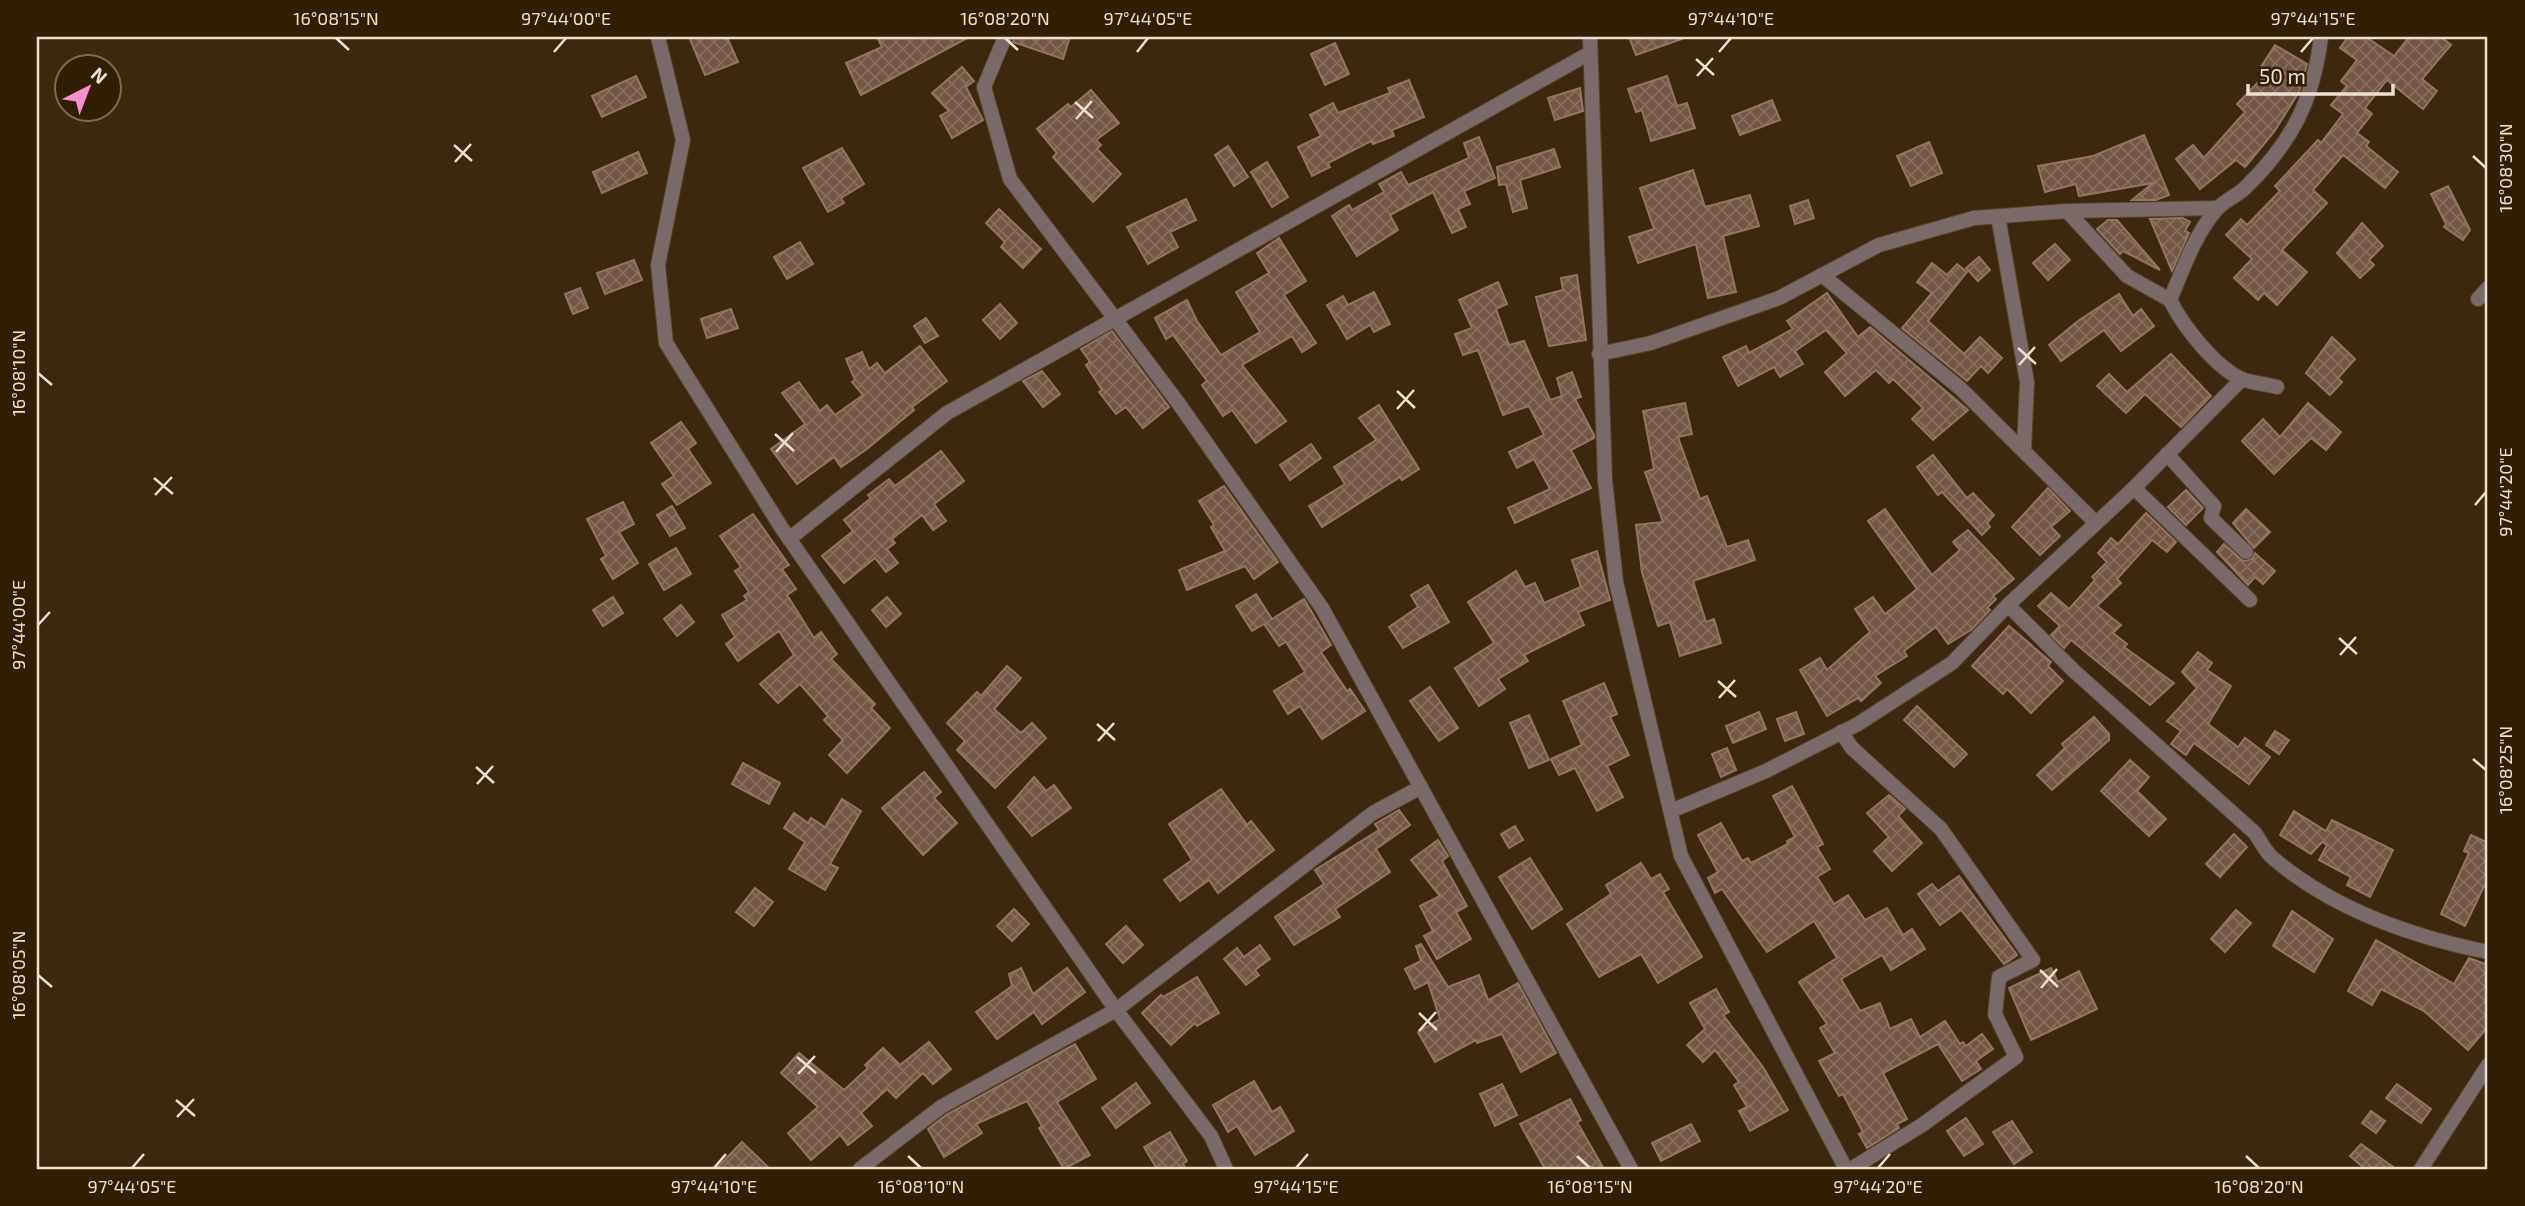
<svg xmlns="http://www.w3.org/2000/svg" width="2525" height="1206" viewBox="0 0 2525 1206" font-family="'Exo 2',sans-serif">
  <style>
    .building { fill: url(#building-cross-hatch); stroke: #937462; stroke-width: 2 }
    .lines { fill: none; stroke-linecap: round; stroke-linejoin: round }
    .minor-casing { stroke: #57452e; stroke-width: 16 }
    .minor { stroke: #796968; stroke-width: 14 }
    .ticks { fill: none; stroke: #ece0d2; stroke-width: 2.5 }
    .neatline { fill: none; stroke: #ece0d2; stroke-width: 2.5 }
    .ticks-label { font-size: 18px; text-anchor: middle; fill: #ece0d2 }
  </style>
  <defs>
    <pattern id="building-cross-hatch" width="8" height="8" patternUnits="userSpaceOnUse" patternTransform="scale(1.75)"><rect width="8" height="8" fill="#725544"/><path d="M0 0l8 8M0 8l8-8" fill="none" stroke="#866d5e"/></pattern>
  </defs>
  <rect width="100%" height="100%" fill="#3b280f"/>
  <g class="building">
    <polygon points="689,37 727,37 738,62 705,75"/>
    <polygon points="877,37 969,37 861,95 846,63 882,47"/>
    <polygon points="1015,37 1070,37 1063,59 1013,42"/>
    <polygon points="1629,37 1681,37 1682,39 1636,55"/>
    <polygon points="2348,37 2366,37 2394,56 2409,37 2441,37 2451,45 2422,79 2437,91 2423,109 2387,80 2365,108 2372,114 2357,133 2369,142 2366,146 2398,172 2385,188 2343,155 2313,190 2327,203 2282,250 2307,272 2277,305 2264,293 2258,300 2234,278 2252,259 2226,235 2241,219 2247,225 2280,191 2275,186 2318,140 2321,143 2343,114 2331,105 2347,86 2341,81 2357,60 2340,48"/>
    <polygon points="1335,43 1349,74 1325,85 1311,54"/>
    <polygon points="2275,45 2307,64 2299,92 2274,132 2245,167 2236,160 2200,189 2176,159 2193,145 2204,158 2245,112 2237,104 2266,74 2259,70"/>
    <polygon points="962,67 974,81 966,87 983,120 952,138 940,116 949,111 932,93"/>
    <polygon points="636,76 646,97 602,117 592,96"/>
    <polygon points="1667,76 1677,106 1687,103 1695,128 1651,141 1642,110 1636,112 1628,89"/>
    <polygon points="1409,80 1424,117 1392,130 1394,136 1373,144 1371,141 1328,163 1330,167 1312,176 1298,147 1321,136 1310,115 1333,103 1338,113 1390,93 1388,88"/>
    <polygon points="1580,88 1583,111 1555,120 1548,98"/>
    <polygon points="1091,90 1119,123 1096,140 1101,145 1097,149 1121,174 1093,202 1053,157 1057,153 1037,129 1068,104 1071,107"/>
    <polygon points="1772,100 1780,120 1740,135 1732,116"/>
    <polygon points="2144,135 2169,195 2156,200 2132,200 2153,183 2079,196 2076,184 2045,192 2038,166 2093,156"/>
    <polygon points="1479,137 1495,178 1464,191 1470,204 1458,209 1466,227 1452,233 1433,192 1390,215 1398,230 1357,256 1332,216 1349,205 1352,210 1384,192 1379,184 1401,172 1408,185 1469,158 1464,143"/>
    <polygon points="1929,142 1942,173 1911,186 1897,156"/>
    <polygon points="1228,146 1248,177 1234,186 1215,155"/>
    <polygon points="842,148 864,184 841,198 844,203 828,212 803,168"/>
    <polygon points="1554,149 1560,167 1520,180 1527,208 1513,212 1506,184 1499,185 1497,167"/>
    <polygon points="638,152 647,173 602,193 593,172"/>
    <polygon points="1267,162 1288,197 1272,207 1251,172"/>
    <polygon points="1693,170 1705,207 1750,195 1759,226 1723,236 1736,292 1708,298 1696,244 1638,263 1629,237 1654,229 1640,188"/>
    <polygon points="2448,186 2470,230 2463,240 2444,227 2446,224 2431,194"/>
    <polygon points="1186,199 1196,220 1170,232 1178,247 1148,264 1127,227"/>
    <polygon points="1808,200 1814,218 1795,224 1790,206"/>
    <polygon points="999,209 1041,249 1023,268 1001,247 1005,242 986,223"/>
    <polygon points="2183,218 2190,222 2185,231 2189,233 2172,271 2150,219"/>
    <polygon points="2108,220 2117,220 2160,270 2123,251 2120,254 2097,229"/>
    <polygon points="2362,223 2383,246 2369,260 2374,265 2360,278 2337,253"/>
    <polygon points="1279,238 1306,281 1284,295 1316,343 1302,352 1292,336 1242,365 1286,421 1256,443 1232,410 1223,416 1202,385 1207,381 1173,335 1166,339 1155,318 1187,300 1197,321 1221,355 1260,332 1236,292 1269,273 1257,253"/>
    <polygon points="800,242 813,264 787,279 774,257"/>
    <polygon points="2055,244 2070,260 2048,280 2033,263"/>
    <polygon points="1979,257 1990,270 1978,281 1966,268"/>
    <polygon points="634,260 642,280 605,294 597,273"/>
    <polygon points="1932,263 1947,275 1957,264 1967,272 1928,321 1964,354 1980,337 2002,358 1988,373 1981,366 1967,381 1902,328 1932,293 1917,282"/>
    <polygon points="1577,275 1586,340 1549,346 1536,297 1563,290 1561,278"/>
    <polygon points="1498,282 1507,304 1496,309 1509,345 1524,341 1550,400 1562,396 1557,378 1572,372 1581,397 1575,399 1594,435 1594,438 1571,450 1591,488 1515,523 1508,508 1550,489 1534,459 1517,468 1509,452 1544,435 1529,406 1503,415 1478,350 1463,355 1455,334 1472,328 1459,300"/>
    <polygon points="580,288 588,308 573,314 565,294"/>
    <polygon points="1374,292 1390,324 1374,332 1370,325 1347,339 1327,305 1343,296 1348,305"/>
    <polygon points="1827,293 1858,337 1870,327 1968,410 1933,440 1912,419 1923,408 1893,379 1889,383 1876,370 1845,396 1825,372 1847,353 1826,330 1795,351 1803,364 1780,377 1774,367 1738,386 1723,357 1746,346 1749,353 1793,329 1787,321"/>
    <polygon points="2119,294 2133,316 2141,309 2154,326 2121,351 2104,330 2061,361 2049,345 2078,321"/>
    <polygon points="1000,304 1017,323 1000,339 983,320"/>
    <polygon points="731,309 738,328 707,338 701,319"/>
    <polygon points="926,318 938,336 925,343 914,326"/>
    <polygon points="1112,331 1169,407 1143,428 1126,407 1116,414 1099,392 1102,390 1086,365 1090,362 1081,349"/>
    <polygon points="2332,337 2355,359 2338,378 2342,382 2330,395 2306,373"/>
    <polygon points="920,346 947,381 912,407 914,410 867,449 841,467 834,457 797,484 771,449 805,424 782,393 799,382 820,411 827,405 835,415 863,395 852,382 855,380 846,359 862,352 869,369 877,363 885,373"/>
    <polygon points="2171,354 2211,396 2181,427 2145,394 2126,413 2097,386 2109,374 2127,392"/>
    <polygon points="1042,371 1060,394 1043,407 1023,381"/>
    <polygon points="1685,403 1692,434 1678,437 1700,499 1707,496 1727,547 1748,540 1755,560 1693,581 1706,622 1714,619 1721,643 1680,656 1670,622 1658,626 1642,572 1636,525 1663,522 1645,472 1654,469 1643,411"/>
    <polygon points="2308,403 2341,432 2326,450 2311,438 2274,474 2242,441 2263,419 2280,437"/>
    <polygon points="1379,405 1419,469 1402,480 1400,477 1322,527 1309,506 1345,484 1334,467 1376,440 1359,418"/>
    <polygon points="681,422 696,443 688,449 711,483 677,505 662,484 674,476 651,443"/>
    <polygon points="1311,444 1321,458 1290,480 1280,465"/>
    <polygon points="941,451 964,481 934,504 946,521 933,530 922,515 892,539 895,543 887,549 898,563 886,572 875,558 844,583 822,556 853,531 844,520 871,498 868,495 889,479 895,486"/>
    <polygon points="1933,455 1967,498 1973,493 1994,515 1987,523 1990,527 1982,535 1942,492 1938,495 1917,467"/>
    <polygon points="1224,486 1278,562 1254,579 1245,566 1187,590 1179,570 1225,551 1211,527 1214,525 1199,501"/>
    <polygon points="2048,488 2070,511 2051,527 2060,536 2040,555 2012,527"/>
    <polygon points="2186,490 2203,508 2186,525 2168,507"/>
    <polygon points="623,502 634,524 619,532 638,563 613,579 601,559 606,556 587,519"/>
    <polygon points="672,506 685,528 670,536 657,515"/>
    <polygon points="1885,509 1932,575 1960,550 1953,542 1968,530 2014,579 1993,596 1996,599 1987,608 1990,610 1971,630 1948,644 1936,627 1904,651 1907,656 1875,676 1881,683 1861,701 1858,698 1827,716 1800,670 1820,658 1827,670 1870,632 1855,609 1873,597 1885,614 1917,589 1868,521"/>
    <polygon points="2246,509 2270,532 2254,548 2233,523"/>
    <polygon points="2146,513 2176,542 2167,552 2152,540 2117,579 2121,583 2097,606 2121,625 2113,633 2127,644 2124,647 2174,683 2150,705 2071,640 2064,648 2051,635 2060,626 2038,606 2051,593 2069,609 2095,580 2092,577 2107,562 2098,553 2111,538 2118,544"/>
    <polygon points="753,514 789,565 782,569 796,589 787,595 814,638 821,632 837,654 831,659 875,704 871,708 890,728 847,773 829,755 843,740 824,720 828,716 800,684 778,703 760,684 794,655 779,631 738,661 726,644 735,637 722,615 747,600 744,596 749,592 735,571 741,567 720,536"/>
    <polygon points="2224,544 2243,561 2252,559 2255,553 2275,571 2263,584 2255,577 2248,585 2217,552"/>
    <polygon points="676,548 691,574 664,590 649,564"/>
    <polygon points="1597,551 1610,600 1578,612 1584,625 1524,655 1528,661 1498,679 1505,689 1479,706 1455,668 1494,643 1468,602 1516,571 1525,587 1535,583 1544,603 1581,587 1572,560"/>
    <polygon points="1428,585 1449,622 1403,648 1389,627 1418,607 1411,595"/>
    <polygon points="1256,594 1272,619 1304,599 1331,645 1321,652 1347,691 1350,689 1365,711 1322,739 1300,706 1288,714 1274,691 1305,672 1286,642 1279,646 1264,624 1252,631 1236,606"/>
    <polygon points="613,597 623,613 603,626 593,610"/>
    <polygon points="887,597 901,614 886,627 872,610"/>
    <polygon points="681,605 694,622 677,636 664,619"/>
    <polygon points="2009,626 2051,662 2048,666 2063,681 2031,713 2007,689 2003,694 1972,666"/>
    <polygon points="2198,652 2212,663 2207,670 2231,686 2208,724 2238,747 2245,738 2270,757 2249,784 2194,743 2186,755 2171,744 2181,731 2167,721 2197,688 2182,672"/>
    <polygon points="1007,666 1021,678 994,709 1021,733 1032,723 1046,738 995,788 957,750 965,741 947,723 977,692 981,696"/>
    <polygon points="1604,683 1617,714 1610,717 1629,755 1607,766 1623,797 1597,811 1575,768 1559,775 1551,759 1582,745 1563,701"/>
    <polygon points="1430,687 1458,728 1439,741 1410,701"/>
    <polygon points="1917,706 1967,754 1954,767 1904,720"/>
    <polygon points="1759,712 1766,729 1733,743 1726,726"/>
    <polygon points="1796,712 1804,734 1785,741 1777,719"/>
    <polygon points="1529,715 1549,760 1529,768 1510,723"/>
    <polygon points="2094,717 2109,734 2109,740 2052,790 2037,775 2065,748 2062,744"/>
    <polygon points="2275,731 2289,740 2279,754 2266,745"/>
    <polygon points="1727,748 1736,770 1721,777 1712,754"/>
    <polygon points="2130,760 2149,777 2137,791 2166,819 2149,836 2101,791"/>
    <polygon points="743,763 780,783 769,804 732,784"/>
    <polygon points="924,772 941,792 934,798 957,823 923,855 882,808"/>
    <polygon points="1034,777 1046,791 1054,785 1071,808 1032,836 1008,807"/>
    <polygon points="1792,786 1823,844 1817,847 1830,869 1817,877 1834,904 1848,895 1865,920 1887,908 1903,935 1912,929 1925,949 1891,970 1882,955 1841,979 1860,1011 1880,1003 1890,1029 1911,1019 1920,1037 1945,1021 1960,1044 1963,1042 1966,1046 1982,1034 1993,1049 1976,1061 1981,1069 1962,1081 1938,1044 1883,1073 1907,1119 1897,1124 1899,1128 1867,1148 1859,1134 1863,1132 1843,1094 1839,1096 1819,1061 1835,1053 1820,1028 1827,1024 1799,982 1837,958 1814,921 1767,952 1722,889 1715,893 1708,878 1718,872 1698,835 1721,823 1742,861 1748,858 1751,863 1788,844 1787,841 1795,837 1773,796"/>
    <polygon points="1221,789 1247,825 1251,821 1274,850 1218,893 1209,880 1180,901 1164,880 1192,860 1169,824"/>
    <polygon points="1889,795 1905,809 1898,816 1922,843 1892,871 1874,851 1889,837 1867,813"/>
    <polygon points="842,799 861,811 830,864 838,868 825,890 789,869 805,842 784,828 794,813 808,823 811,818 825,827"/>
    <polygon points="1399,810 1410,825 1376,849 1390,872 1335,909 1340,917 1294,945 1275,917 1324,884 1315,870 1379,830 1375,824"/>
    <polygon points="2294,811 2326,831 2332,820 2393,850 2370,897 2347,885 2351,877 2319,860 2327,845 2322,842 2311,854 2280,835"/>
    <polygon points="1515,826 1523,840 1509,848 1501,834"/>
    <polygon points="2234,834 2247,847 2220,877 2206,864"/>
    <polygon points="2471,835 2488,843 2488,888 2484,886 2465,926 2441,914 2469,853 2464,851"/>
    <polygon points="1438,840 1448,856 1442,861 1467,906 1456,912 1471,939 1437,959 1424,936 1433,931 1420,906 1440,896 1411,860"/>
    <polygon points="1530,858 1562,909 1532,929 1499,877"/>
    <polygon points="1641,863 1651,879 1660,874 1669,889 1663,892 1702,957 1658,983 1641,954 1599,977 1567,924 1611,894 1606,885"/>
    <polygon points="1959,876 2017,955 2009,961 2004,964 1961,910 1940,925 1918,894 1932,884 1938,891"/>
    <polygon points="755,888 773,902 754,926 736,912"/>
    <polygon points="1014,909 1029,924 1012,941 997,926"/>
    <polygon points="2236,910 2251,923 2225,952 2211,939"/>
    <polygon points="2292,911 2333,939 2314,972 2273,946"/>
    <polygon points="1126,926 1143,945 1123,963 1106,944"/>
    <polygon points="2376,940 2454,984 2469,958 2488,965 2488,1027 2468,1050 2424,1011 2381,989 2372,1005 2348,991"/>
    <polygon points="1421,944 1448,987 1479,975 1488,1000 1518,983 1556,1053 1521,1072 1502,1034 1477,1043 1476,1040 1435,1062 1418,1032 1440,1019 1428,982 1415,989 1405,969 1421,961 1416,946"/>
    <polygon points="1260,945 1270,959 1255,970 1259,975 1246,985 1224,959 1237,948 1244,957"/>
    <polygon points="1021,968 1033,994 1067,968 1085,992 1042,1024 1034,1012 997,1039 976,1012 1012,986 1009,974"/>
    <polygon points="2051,968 2058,982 2079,971 2097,1009 2031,1040 2009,988"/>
    <polygon points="1197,977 1219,1013 1197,1026 1195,1023 1171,1045 1142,1013 1161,995 1163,997"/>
    <polygon points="1716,989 1729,1012 1723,1015 1763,1067 1788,1110 1750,1131 1739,1111 1747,1107 1734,1085 1739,1082 1715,1050 1703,1062 1687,1045 1705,1029 1690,1003"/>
    <polygon points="929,1042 951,1069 933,1084 923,1073 896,1098 887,1089 861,1113 872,1126 848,1145 840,1135 811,1160 788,1133 818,1107 781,1073 799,1053 844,1090 868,1068 865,1065 883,1048 900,1065"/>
    <polygon points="1075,1044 1096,1079 1057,1102 1090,1155 1064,1169 1039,1128 1042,1126 1027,1101 976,1124 982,1133 944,1157 928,1129 946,1115"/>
    <polygon points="1254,1081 1272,1112 1280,1107 1294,1131 1255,1155 1237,1126 1228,1132 1213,1105"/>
    <polygon points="1136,1083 1150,1103 1116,1128 1102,1108"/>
    <polygon points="1502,1084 1517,1115 1495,1126 1480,1094"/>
    <polygon points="2397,1084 2431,1109 2421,1123 2386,1098"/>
    <polygon points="1570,1099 1581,1120 1577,1122 1604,1169 1545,1169 1520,1124"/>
    <polygon points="2371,1111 2385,1121 2376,1133 2362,1123"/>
    <polygon points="1966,1118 1983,1144 1964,1156 1947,1131"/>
    <polygon points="2012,1121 2032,1152 2014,1164 1993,1132"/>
    <polygon points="1691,1124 1700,1141 1661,1161 1652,1143"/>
    <polygon points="1170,1132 1187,1161 1183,1164 1186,1169 1157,1169 1144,1147"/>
    <polygon points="742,1142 770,1169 716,1169"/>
    <polygon points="2361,1144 2396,1169 2365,1169 2350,1156"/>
  </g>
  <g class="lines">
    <g class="minor-casing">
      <g id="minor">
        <polyline points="658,37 683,140 658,265 666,343 781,527 1116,1010 1211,1136 1226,1169"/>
        <polyline points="1005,37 984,87 1010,179 1179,404 1322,608 1631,1169"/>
        <polyline points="1590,37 1605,480 1616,582 1681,856 1846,1169"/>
        <polyline points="1998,216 2027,382 2024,450"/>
        <polyline points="1822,275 1960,388 2095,522"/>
        <polyline points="2478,299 2488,288"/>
        <polyline points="2170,300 2127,276 2067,211 2218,208"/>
        <polyline points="1599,354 1651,343 1779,298 1879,245 1974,218 2067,211"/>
        <path d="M2242 379 2134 488 2008 605 2074 671 2255 833C2261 842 2266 853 2274 859 2333 909 2413 937 2488 952"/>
        <path d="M2277 387C2266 384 2254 383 2244 380 2216 369 2183 326 2170 300 2183 269 2194 236 2216 210 2224 200 2238 196 2246 187 2292 142 2313 101 2321 37"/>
        <polyline points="2167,454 2214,506 2211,518 2246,552"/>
        <polyline points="2134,488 2250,600"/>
        <polyline points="789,539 947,413 1590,53"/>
        <polyline points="1841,732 1852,748 1941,829 2033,960 1999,977 1995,1014 2016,1057 1922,1125 1851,1169"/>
        <polyline points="1671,811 1766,771 1858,724 1952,663 2008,605"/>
        <polyline points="860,1169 941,1107 1116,1010 1373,813 1421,787"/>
        <polyline points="2421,1169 2488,1065"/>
      </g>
    </g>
    <use href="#minor" class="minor"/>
  </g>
  <path class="ticks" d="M336 38 349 50M1005 38 1018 50M554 52 566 38M1137 52 1148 38M1719 52 1731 38M2301 52 2313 38M1696 59 1714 75M1697 76 1713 58M1075 102 1093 118M1076 119 1092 101M454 145 472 161M2473 156 2486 168M455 162 471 144M2018 348 2036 364M2019 365 2035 347M38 373 52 385M1397 391 1415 408M1397 409 1414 390M775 434 794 451M776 452 793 433M154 478 173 494M155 495 172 477M2475 505 2486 492M38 625 50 612M2339 638 2357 654M2340 655 2356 637M1718 681 1736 697M1719 698 1735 680M1097 724 1115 740M1098 741 1114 723M2473 759 2486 770M476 767 494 783M477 784 493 766M2040 970 2058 987M38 975 52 987M2041 988 2057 969M1419 1013 1437 1030M1419 1031 1436 1012M797 1057 816 1073M798 1074 815 1056M176 1100 195 1116M177 1117 194 1099M908 1156 921 1168M1577 1156 1590 1168M2246 1156 2259 1168M132 1168 144 1154M714 1168 726 1154M1296 1168 1308 1154M1878 1168 1890 1154"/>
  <rect width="2525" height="1206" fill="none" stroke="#301f05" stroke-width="77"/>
  <g transform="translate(88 88) rotate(42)"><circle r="33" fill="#301f05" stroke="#7b6c57" stroke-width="2"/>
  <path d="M0-5L12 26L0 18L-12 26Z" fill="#f790cd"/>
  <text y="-10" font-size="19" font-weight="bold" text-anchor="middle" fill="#ece0d2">N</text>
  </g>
  <path d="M2248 84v10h145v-10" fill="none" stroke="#ece0d2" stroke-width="3.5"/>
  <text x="2259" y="84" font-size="21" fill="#ece0d2" stroke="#301f05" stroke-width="5" paint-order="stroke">50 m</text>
  <rect x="38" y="38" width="2448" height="1130" class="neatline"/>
  <g class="ticks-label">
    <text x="336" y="25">16°08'15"N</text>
    <text x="566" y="25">97°44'00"E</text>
    <text x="1005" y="25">16°08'20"N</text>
    <text x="1148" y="25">97°44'05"E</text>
    <text x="1731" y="25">97°44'10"E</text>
    <text x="2313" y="25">97°44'15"E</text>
    <text transform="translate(2506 168) rotate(-90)" y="6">16°08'30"N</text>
    <text transform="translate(19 373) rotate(-90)" y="6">16°08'10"N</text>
    <text transform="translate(2506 492) rotate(-90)" y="6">97°44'20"E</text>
    <text transform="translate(19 625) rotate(-90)" y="6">97°44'00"E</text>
    <text transform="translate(2506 770) rotate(-90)" y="6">16°08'25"N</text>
    <text transform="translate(19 975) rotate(-90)" y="6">16°08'05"N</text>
    <text x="132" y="1193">97°44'05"E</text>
    <text x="714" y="1193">97°44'10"E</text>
    <text x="921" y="1193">16°08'10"N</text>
    <text x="1296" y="1193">97°44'15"E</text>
    <text x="1590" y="1193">16°08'15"N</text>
    <text x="1878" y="1193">97°44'20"E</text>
    <text x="2259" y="1193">16°08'20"N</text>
  </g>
</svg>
